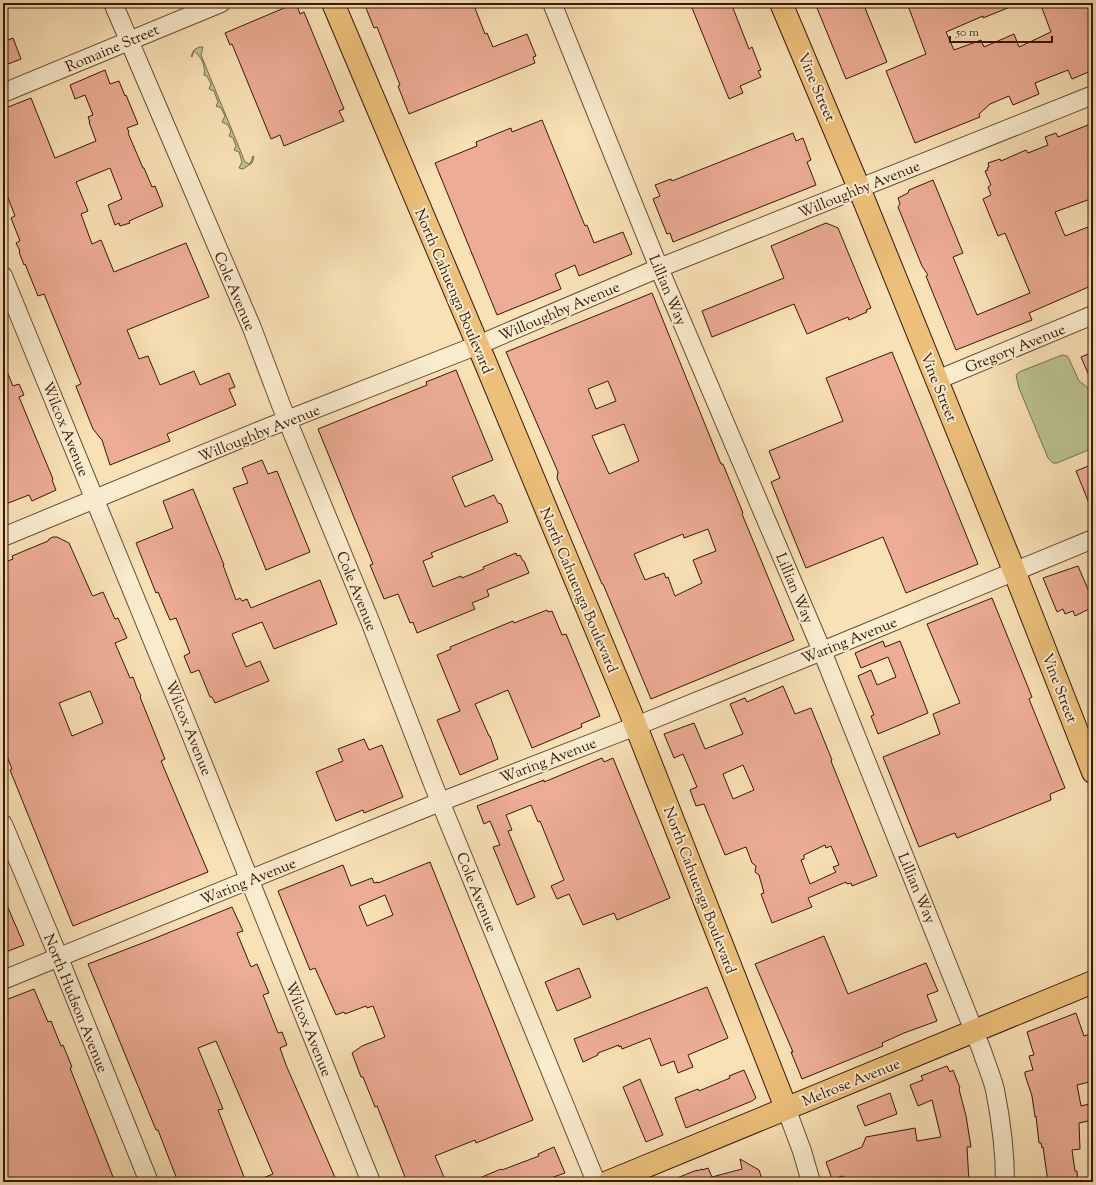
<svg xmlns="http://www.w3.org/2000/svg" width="1096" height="1185" viewBox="0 0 1096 1185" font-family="'Sorts Mill Goudy',serif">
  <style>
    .green { fill: #bbc38f; stroke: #7a6c4c }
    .building { fill: #ecac95; stroke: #391609; fill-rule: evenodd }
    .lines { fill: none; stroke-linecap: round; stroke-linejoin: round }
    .minor-casing { stroke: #694934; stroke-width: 20 }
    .major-casing { stroke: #391609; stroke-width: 24 }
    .minor { stroke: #faeccf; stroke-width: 18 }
    .major { stroke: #ecc07a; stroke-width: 22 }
    .labels { text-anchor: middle; stroke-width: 4; stroke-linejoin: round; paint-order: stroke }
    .street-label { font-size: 15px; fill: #391609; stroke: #faeccf }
  </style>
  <rect width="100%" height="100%" fill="#f8e1b5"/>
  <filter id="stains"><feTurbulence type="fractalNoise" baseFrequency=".005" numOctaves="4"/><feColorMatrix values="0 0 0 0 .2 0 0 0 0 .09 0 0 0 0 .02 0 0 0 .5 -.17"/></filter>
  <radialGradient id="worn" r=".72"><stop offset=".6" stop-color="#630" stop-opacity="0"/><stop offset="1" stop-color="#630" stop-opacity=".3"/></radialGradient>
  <g class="green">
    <path d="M199 47H203L201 55 245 162 250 164 253 156 254 157 252 163 243 169 239 168 242 162 239 152 234 150 236 146 233 138 229 136 231 131 228 125 222 122 225 116 221 108 216 106 218 102 214 91 209 89 211 84 207 76 204 75C204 73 205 70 204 68 204 62 199 55 194 51L192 57 191 56 194 50Z"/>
    <polygon points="1062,355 1067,356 1069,359 1079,381 1087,387 1093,395 1093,448 1057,463 1053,463 1048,458 1019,388 1016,375 1019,372"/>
  </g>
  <g class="building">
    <polygon points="296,3 300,14 304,12 344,109 339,111 344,121 284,146 280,135 271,139 232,44 230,45 225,33"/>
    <polygon points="364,3 473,3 485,34 487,33 493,47 527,34 536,56 533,57 535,63 409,114 398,86 400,85 377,27 374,28"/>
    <polygon points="690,3 731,3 749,49 752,47 761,70 758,71 761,77 740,86 743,93 729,99"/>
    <polygon points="815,3 863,3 887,62 846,79"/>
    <polygon points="907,3 1020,3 983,18 983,16 946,32 954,50 981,40 984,47 1014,34 1019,47 1051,32 1040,3 1093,3 1093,70 1072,79 1068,70 1035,83 1039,94 1013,105 1009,96 990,104 979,114 980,117 915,143 886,71 926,54"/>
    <polygon points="13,38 21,59 3,66 3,42"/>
    <polygon points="105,70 110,84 119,81 125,96 126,95 138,124 127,128 129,132 128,133 143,168 144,168 152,187 155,186 163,206 129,221 130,223 120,226 119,223 115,225 108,205 122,199 110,168 76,182 88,211 81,214 92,244 101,240 114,272 186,243 209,297 127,330 139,359 148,356 160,385 194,371 200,385 229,373 235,387 229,389 236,405 167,434 170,441 110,465 102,440 93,429 77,389 76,386 81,384 44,294 38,296 25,264 24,265 19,252 20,251 16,243 20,241 11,218 15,216 3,185 3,109 31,98 55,158 96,141 89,122 90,122 88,117 93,115 85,95 75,99 70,85"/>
    <polygon points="542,120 585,226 587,225 594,243 623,232 632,254 579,276 575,265 555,274 561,289 497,315 435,163 477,146 476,142 511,128 512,132"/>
    <polygon points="1093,123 1093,198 1055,212 1065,236 1093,225 1093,285 1029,313 1032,320 956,350 926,276 928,275 922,266 898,207 900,204 898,198 908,193 909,190 933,180 963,253 953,257 977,315 1030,293 1005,233 998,236 983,199 991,195 988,187 991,185 985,171 988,170 987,168 989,167 988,163 1000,159 1001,161 1026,150 1028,153 1048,145 1045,137 1056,133 1058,137"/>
    <polygon points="793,133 796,141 803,138 811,160 807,162 816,185 673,242 670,233 667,234 653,199 660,196 655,185 671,179 672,181"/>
    <polygon points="826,223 838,228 871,308 866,310 867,312 849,320 848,317 807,334 794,304 712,337 702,311 784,278 771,246"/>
    <path d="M652 293 721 464H723L725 469 743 513 742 514 794 640 651 699 603 584H602L557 478 558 472 506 352ZM608 381 616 401 596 409 588 389ZM624 424 639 461 609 474 592 436ZM708 529 716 551 693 560 702 583 675 596 668 577 666 578 664 573 645 580 634 554 683 534 684 538Z"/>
    <polygon points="892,352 978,564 906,593 883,537 806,568 771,482 780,478 769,451 843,421 826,378"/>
    <polygon points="1093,352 1093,385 1081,357"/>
    <polygon points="3,362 13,386 19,384 24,395 19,397 53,479 52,480 56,490 32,501 29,495 3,505"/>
    <polygon points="456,370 493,460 452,477 465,507 494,495 498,503 501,504 508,522 431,553 433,557 423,561 433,587 461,576 462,578 484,569 483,567 516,553 517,556 520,555 523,561 524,561 529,573 487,590 489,596 472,603 475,609 417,633 413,622 410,623 398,594 384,599 370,565 373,564 318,429 427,385 426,382"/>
    <polygon points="262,460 268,474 277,471 310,552 266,570 233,488 248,483 242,468"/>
    <polygon points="1093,464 1093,513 1076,471"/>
    <polygon points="193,489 224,565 223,565 236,600 240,598 242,601 247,599 251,608 320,580 337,624 274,649 262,622 232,634 246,667 260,661 269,681 215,703 212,697 210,697 199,670 191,673 184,656 190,653 176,618 170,620 158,592 156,593 136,543 173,528 163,501"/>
    <path d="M53 537H57L69 543 92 595 93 596 103 592 115 619 118 618 127 638 115 643 130 678 133 677 137 688 141 696 140 697 165 759 161 761 208 872 73 926 10 770 12 769 3 746V563L13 559 12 556 48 541 49 539ZM90 691 103 723 72 736 59 703Z"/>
    <polygon points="1078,566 1093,601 1093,607 1075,616 1073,611 1065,614 1063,609 1057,612 1043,578"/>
    <polygon points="992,598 1032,697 1029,699 1065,788 1050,794 1051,800 957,838 955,833 952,834 919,847 883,757 940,734 933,714 960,703 927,624"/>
    <polygon points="547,610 548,612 552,611 562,635 566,634 600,716 581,724 582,727 532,748 508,690 475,704 489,736 490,736 498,759 460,775 437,720 460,711 437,655 451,649 450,647 513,621 514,623"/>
    <polygon points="883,641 885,647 900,641 928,713 878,734 871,716 874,715 858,676 871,670 877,685 896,677 888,657 861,668 855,653"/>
    <path d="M783 686 795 714 811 708 832 760 831 761 877 876 852 886 851 883 847 884 846 882 808 898 812 907 772 923 761 894 764 893 759 875 755 872 756 866 752 863 746 847 725 855 704 804 696 806 690 790 697 787 683 754 674 758 664 734 694 723 705 749 743 734 730 704 745 698 747 702ZM743 765 754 790 733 799 723 774ZM825 845 826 848 831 846 839 865 833 867 836 872 810 884 801 860 804 859V855Z"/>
    <polygon points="364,739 369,750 382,745 403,797 364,813 363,810 336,821 316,772 343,761 338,749"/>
    <polygon points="602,758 604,762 613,758 670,898 617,920 614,913 583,925 569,894 557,899 551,886 564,880 540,821 538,822 531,805 506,815 512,830 508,831 535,897 517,905 493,847 500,845 490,821 484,824 477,806 544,780 544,782"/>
    <path d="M430 862 533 1120 476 1143 475 1140 435 1156 446 1182H407L377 1106 375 1107 363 1077H361L352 1053 362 1046 385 1037 373 1006 367 1008 366 1006 345 1014 344 1012 336 1015 315 968 310 970 278 891 343 865 351 886 372 878 374 883 378 882V883ZM385 895 393 915 367 926 359 906Z"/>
    <polygon points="3,896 24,945 3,953"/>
    <polygon points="232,907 243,931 237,933 251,967 257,964 269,993 263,995 278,1033 282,1032 287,1045 280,1048 286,1065 337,1182 253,1182 273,1174 216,1041 198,1048 223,1109 218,1110 246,1182 178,1182 158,1130 156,1130 88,964 153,939"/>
    <polygon points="824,936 848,994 926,963 938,991 927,995 937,1021 904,1033 882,1043 883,1046 802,1079 791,1052 793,1052 755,964"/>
    <polygon points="579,968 591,997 557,1011 545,982"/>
    <polygon points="707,987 728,1038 688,1055 693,1067 678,1073 674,1061 661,1066 650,1038 622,1049 621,1046 619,1047 619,1045 598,1053 598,1055 583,1062 574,1039"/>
    <polygon points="34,989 48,1022 51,1021 61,1046 63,1045 72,1067 70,1068 115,1182 3,1182 3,1001"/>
    <polygon points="1076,1013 1084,1036 1093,1033 1093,1081 1077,1085 1081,1106 1093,1103 1093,1120 1079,1123 1080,1149 1072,1150 1075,1171 1077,1171 1078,1182 1048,1182 1043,1147 1042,1148 1041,1143 1039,1143 1036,1116 1035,1117 1032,1096 1025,1075 1025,1072 1033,1070 1029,1056 1034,1055 1027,1032"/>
    <polygon points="947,1066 950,1072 953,1070 960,1088 959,1089 966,1116 971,1147 967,1147 969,1182 843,1182 843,1176 832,1179 826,1162 862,1147 866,1137 915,1128 917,1141 941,1137 932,1100 918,1106 910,1085 923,1080 921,1076"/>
    <polygon points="744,1070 756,1098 752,1101 686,1128 675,1098 698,1089 699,1091 730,1078 729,1076"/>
    <polygon points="640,1079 663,1135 646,1142 623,1087"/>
    <polygon points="890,1093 897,1114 865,1126 857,1106"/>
    <polygon points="554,1147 565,1173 548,1179 549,1182 470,1182 501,1169 502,1170 539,1156 538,1154"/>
    <polygon points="740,1159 759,1170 763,1182 667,1182 697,1170 697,1171 702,1169 702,1170 708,1168 712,1177 742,1169"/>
  </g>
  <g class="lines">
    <g class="minor-casing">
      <g id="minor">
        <polyline points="113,3 252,328 281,405 370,621 435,789 596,1182"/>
        <path d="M552 3 659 268 822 651 982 1051C986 1064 992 1077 995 1090 1001 1120 1005 1151 1005 1182"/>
        <polyline points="3,93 221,3"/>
        <polyline points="3,276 184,717 371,1182"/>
        <polyline points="937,380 1093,315"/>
        <polyline points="3,537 264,429 478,345 659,268 1093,95"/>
        <polyline points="3,824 59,958 149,1182"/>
        <polyline points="3,980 440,802 636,726 822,651 1093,539"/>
        <polyline points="786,1108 802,1151 811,1182"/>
      </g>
    </g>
    <g class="major-casing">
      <g id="major">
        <polyline points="333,3 483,357 630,711 786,1108"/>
        <polyline points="781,3 859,188 1009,558 1093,772"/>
        <polyline points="608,1182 1093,982"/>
      </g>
    </g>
    <use href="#minor" class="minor"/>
    <use href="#major" class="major"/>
  </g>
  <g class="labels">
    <g class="street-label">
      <text transform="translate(112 48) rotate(-23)" y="5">Romaine Street</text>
      <text transform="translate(817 87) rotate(67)" y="5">Vine Street</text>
      <text transform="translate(859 189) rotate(-22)" y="5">Willoughby Avenue</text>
      <text transform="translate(668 290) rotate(67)" y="5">Lillian Way</text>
      <text transform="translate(235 291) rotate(67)" y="5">Cole Avenue</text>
      <text transform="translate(454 291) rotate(67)" y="5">North Cahuenga Boulevard</text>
      <text transform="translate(559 311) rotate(-23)" y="5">Willoughby Avenue</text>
      <text transform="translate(1015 348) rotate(-22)" y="5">Gregory Avenue</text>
      <text transform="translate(939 387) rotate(68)" y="5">Vine Street</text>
      <text transform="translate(66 429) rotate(68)" y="5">Wilcox Avenue</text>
      <text transform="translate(259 433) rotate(-22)" y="5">Willoughby Avenue</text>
      <text transform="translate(795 588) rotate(67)" y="5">Lillian Way</text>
      <text transform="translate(579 590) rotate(67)" y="5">North Cahuenga Boulevard</text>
      <text transform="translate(357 591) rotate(68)" y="5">Cole Avenue</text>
      <text transform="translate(849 640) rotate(-22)" y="5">Waring Avenue</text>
      <text transform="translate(1060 688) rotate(69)" y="5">Vine Street</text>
      <text transform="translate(189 728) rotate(68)" y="5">Wilcox Avenue</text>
      <text transform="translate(548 760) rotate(-21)" y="5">Waring Avenue</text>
      <text transform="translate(248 881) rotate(-22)" y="5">Waring Avenue</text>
      <text transform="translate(917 888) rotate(67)" y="5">Lillian Way</text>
      <text transform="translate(700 890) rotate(69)" y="5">North Cahuenga Boulevard</text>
      <text transform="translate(477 892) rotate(68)" y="5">Cole Avenue</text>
      <text transform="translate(76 1003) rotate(68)" y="5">North Hudson Avenue</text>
      <text transform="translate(309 1029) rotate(68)" y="5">Wilcox Avenue</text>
      <text transform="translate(851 1082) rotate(-22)" y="5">Melrose Avenue</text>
    </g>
  </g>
  <rect width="1096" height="1185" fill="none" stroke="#f8e1b5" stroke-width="16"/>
  <rect x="4" y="4" width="1088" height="1177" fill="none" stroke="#391609" stroke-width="2"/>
  <rect x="8" y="8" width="1080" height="1169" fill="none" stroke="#391609"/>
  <path d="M950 36v6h102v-6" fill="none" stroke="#391609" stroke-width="2"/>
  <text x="956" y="36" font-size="12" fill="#391609" stroke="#faeccf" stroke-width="3" paint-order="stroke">50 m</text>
  <rect width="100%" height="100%" filter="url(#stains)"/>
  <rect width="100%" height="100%" fill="url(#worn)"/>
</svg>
